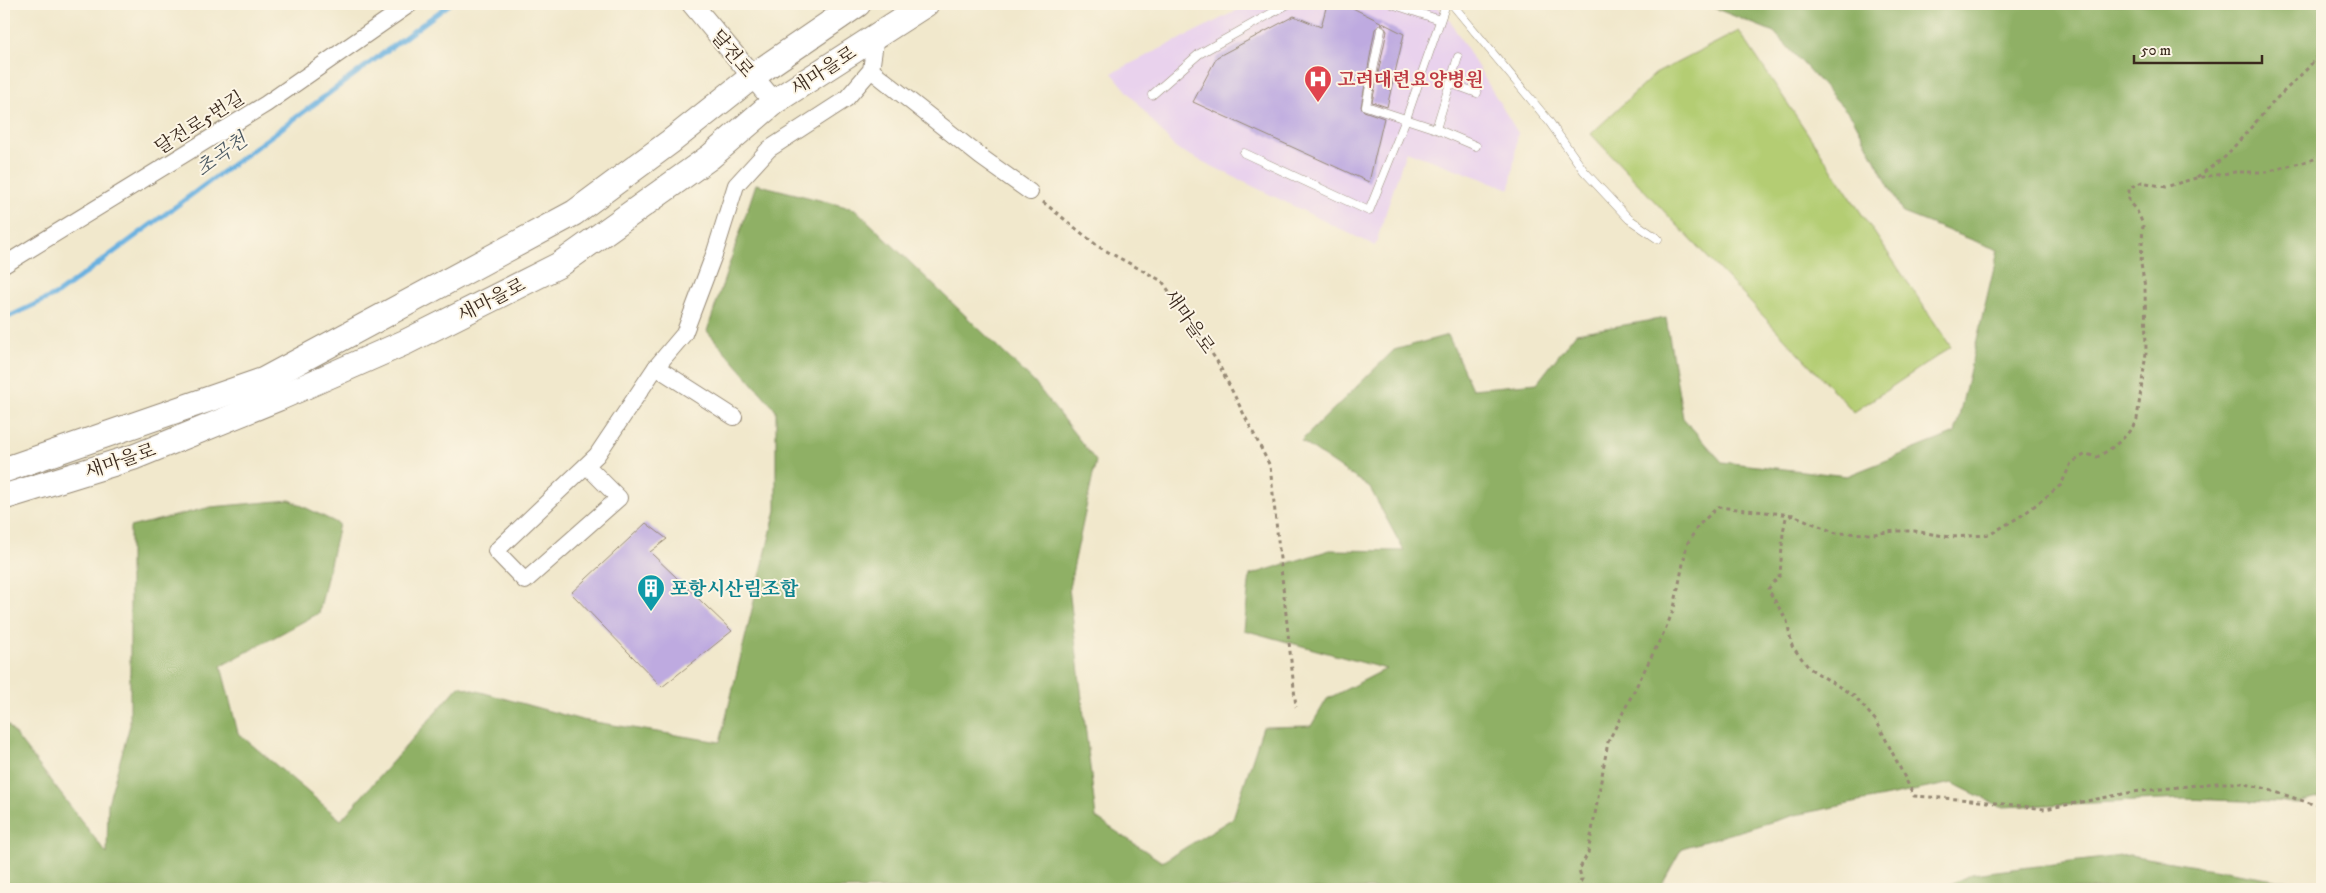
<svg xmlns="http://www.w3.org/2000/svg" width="2326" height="893" viewBox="0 0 2326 893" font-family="'IM FELL DW Pica','Noto Serif KR',serif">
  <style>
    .built { fill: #e9d2ed }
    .green { fill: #b4cd73; stroke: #787c48 }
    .forest { fill: #8fb065; stroke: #656d42 }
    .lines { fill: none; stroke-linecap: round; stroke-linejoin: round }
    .stream { stroke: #69b1e0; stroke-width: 5 }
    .building { fill: #beaae0 }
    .service-casing { stroke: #968975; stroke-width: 9 }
    .minor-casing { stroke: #968975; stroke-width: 18 }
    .tertiary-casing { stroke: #968975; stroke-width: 22 }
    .primary-casing { stroke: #968975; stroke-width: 27 }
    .path { stroke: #968975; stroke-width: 3; stroke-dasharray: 4 4; stroke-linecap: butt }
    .service { stroke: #fff; stroke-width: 8 }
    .minor { stroke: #fff; stroke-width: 16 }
    .tertiary { stroke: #fff; stroke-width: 20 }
    .primary { stroke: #fff; stroke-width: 25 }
    .labels { text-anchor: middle; stroke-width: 4; stroke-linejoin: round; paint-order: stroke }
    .street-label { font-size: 19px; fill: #3b2a1e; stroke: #fcf5e5 }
    .health-label { font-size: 19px; font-weight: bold; fill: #be3a42; stroke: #fcf5e5; text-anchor: start }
    .culture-label { font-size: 19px; font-weight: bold; fill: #0d838f; stroke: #fcf5e5; text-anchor: start }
    .water-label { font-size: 20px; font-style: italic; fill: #4b5962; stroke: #fcf5e5 }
  </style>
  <rect width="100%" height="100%" fill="#fcf5e5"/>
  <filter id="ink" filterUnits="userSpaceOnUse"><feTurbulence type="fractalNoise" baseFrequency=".02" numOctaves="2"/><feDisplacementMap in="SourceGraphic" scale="10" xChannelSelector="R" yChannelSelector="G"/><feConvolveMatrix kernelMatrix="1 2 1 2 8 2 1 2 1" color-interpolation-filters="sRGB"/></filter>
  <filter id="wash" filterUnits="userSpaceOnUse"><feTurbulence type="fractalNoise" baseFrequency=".0096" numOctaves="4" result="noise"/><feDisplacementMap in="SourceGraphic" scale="20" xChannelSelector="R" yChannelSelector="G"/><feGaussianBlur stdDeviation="1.12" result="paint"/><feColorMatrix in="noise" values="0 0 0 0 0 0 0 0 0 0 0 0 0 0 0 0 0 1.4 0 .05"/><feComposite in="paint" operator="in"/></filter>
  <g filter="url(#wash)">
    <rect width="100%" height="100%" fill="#f1e8cc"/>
    <polygon class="built" points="1250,4 1435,4 1448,18 1518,133 1510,189 1406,151 1375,246 1175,148 1112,73"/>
    <polygon class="green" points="1739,31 1951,347 1854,412 1591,134 1655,74"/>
    <g class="forest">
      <polygon points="1704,4 2322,4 2322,797 2299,803 2184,799 2001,807 1952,783 1795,815 1682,848 1659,889 4,889 4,720 107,854 108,803 130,725 130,527 211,507 290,500 339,524 319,613 221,666 238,733 341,820 459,686 582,720 720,742 776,510 776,410 707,331 756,184 855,209 1034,382 1096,461 1069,588 1096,818 1162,862 1233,818 1263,727 1311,726 1327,699 1386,669 1244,630 1250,575 1330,550 1404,551 1370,488 1301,441 1394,350 1448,335 1472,389 1537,383 1576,333 1666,318 1683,418 1722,462 1847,476 1955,433 1998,250 1903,213 1853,118 1774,32"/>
      <polygon points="2129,855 2322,887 2322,889 1940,889 1972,874"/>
    </g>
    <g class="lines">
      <polyline class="stream" points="4,319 57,294 450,4"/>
    </g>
    <g id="blocks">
      <g class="building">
        <polygon points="1327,4 1345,4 1404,34 1387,107 1372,102 1387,31 1382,24 1375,29 1361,107 1364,111 1384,118 1369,182 1193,102 1217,57 1294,16 1321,27"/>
        <polygon points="646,523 667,539 650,552 732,631 662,687 571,593"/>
      </g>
    </g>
  </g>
  <g filter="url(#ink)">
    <use href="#blocks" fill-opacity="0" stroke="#968975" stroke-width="1"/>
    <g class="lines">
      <g class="service-casing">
        <g id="service">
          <polyline points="1392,4 1440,20"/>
          <polyline points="1452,4 1548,120 1584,171 1629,219 1658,239"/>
          <polyline points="1381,30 1366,106 1436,129 1476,146"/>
          <polyline points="1450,83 1477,93"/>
          <polyline points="1152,95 1199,54 1288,4"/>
          <polyline points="1436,129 1458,57"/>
          <polyline points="1244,153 1369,211 1406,119 1446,4"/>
        </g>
      </g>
      <g class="minor-casing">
        <g id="minor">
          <polyline points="871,70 981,157 1030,192"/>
          <polyline points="4,265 266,104 410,4"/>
          <polyline points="656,367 684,334 715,252 736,185 769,149 846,99 871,70 876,36"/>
          <polyline points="587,466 619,498 525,581 496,551 597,455 656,367 734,417"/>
        </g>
      </g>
      <g class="tertiary-casing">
        <polyline id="tertiary" points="692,4 774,102"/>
      </g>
      <g class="primary-casing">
        <g id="primary">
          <polyline points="4,470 264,380 574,213 670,142 753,76 858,4"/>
          <polyline points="4,497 134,457 279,398 406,342 559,265 710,157 774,102 926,4"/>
        </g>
      </g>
      <g class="path">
        <path d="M2322 157 2266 172H2235L2196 178 2165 187 2142 182 2129 188V202L2137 211 2143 224 2141 264 2145 287 2146 353 2137 419C2129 436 2112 449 2097 457L2086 454 2071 463 2061 485 2024 514 1989 535 1950 537 1914 531H1896L1873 534 1836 533 1793 515 1786 518 1783 532 1780 575 1768 589 1787 621 1792 646 1809 668 1854 696 1877 722 1914 796 1971 800 2045 809 2133 792 2216 783H2241L2263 788 2322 807"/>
        <polyline points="2197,177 2225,157 2278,97 2308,68 2322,50"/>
        <polyline points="1043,202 1099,247 1162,281 1217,361 1270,466 1296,707"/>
        <polyline points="1576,889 1582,879 1579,870 1588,853 1608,742 1666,628 1674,608 1687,544 1698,526 1718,507 1793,515"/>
      </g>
      <use href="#service" class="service"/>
      <use href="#minor" class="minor"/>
      <use href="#tertiary" class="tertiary"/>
      <use href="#primary" class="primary"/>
    </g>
  </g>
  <defs>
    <g id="hospital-pin" transform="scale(1.4375)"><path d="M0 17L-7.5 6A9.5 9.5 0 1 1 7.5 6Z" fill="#e0444e" stroke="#fcf5e5"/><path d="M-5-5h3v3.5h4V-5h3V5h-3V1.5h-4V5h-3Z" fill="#fff"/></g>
    <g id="building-pin" transform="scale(1.4375)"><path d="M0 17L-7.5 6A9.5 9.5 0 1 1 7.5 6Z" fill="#0f9aa8" stroke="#fcf5e5"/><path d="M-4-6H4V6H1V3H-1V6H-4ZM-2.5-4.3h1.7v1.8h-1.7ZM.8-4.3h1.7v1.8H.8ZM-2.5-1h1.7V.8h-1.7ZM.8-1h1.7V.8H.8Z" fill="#fff"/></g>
  </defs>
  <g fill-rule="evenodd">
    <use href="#hospital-pin" x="1318" y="79"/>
    <use href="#building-pin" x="651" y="588"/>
  </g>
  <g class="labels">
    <g class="street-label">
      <text transform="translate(733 53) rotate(50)" y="7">달전로</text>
      <text transform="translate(823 70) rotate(-33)" y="7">새마을로</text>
      <text transform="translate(199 122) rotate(-32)" y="7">달전로5번길</text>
      <text transform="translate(491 299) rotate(-27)" y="7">새마을로</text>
      <text transform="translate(1190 321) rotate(55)" y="7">새마을로</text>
      <text transform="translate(120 460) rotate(-19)" y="7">새마을로</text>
    </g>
    <g class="health-label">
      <text x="1337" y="86">고려대련요양병원</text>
    </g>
    <g class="culture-label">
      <text x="670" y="595">포항시산림조합</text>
    </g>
    <g class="water-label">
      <text transform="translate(221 154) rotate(-36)" y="7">초곡천</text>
    </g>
  </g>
  <rect width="2326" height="893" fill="none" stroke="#fcf5e5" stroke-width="20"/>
  <path d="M2134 55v8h128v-8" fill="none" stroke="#3b2a1e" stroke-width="2.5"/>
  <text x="2141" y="55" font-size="15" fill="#3b2a1e" stroke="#fcf5e5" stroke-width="4" paint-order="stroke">50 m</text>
</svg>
